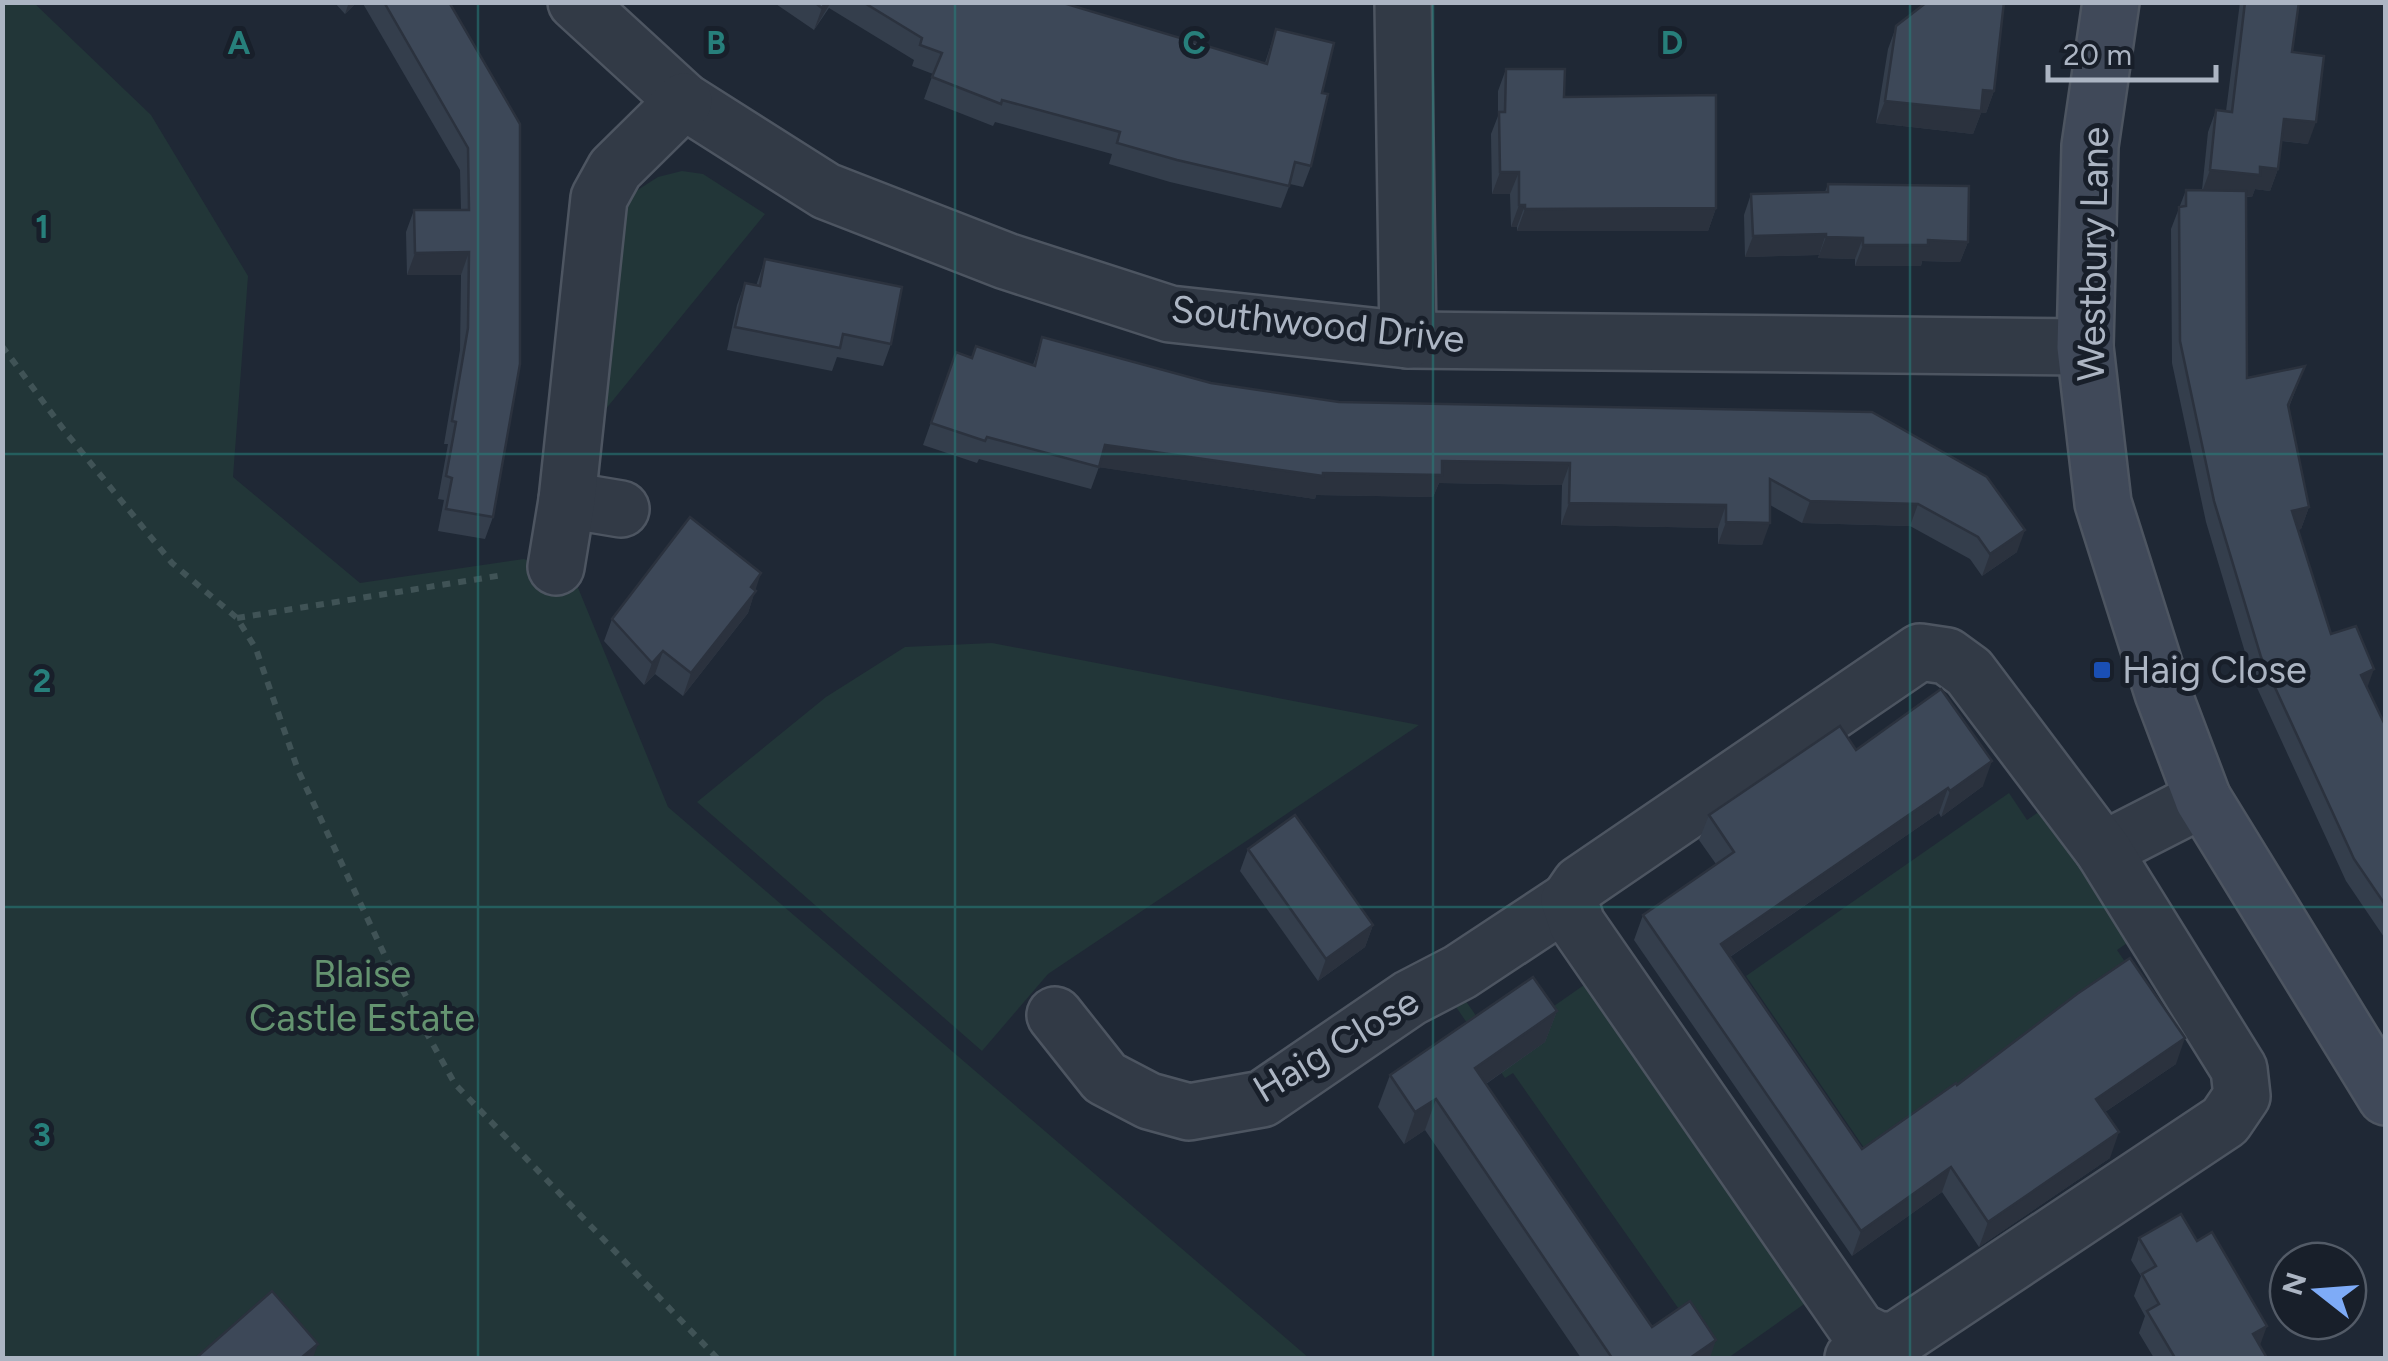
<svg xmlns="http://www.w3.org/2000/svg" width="2388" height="1361" viewBox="0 0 2388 1361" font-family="Figtree,sans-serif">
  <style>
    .green { fill: #223638 }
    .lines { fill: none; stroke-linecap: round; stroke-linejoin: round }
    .street-casing { stroke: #4d5561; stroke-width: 60 }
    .secondary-casing { stroke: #4d5561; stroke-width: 60 }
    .path { stroke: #405356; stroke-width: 6; stroke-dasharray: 8 8; stroke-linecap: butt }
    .street { stroke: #323a46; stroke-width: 55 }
    .secondary { stroke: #404959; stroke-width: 55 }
    .wall { fill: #343e4c }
    .shaded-wall { fill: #2b323e }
    .building { fill: #3d4858; stroke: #2b323e; stroke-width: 2.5 }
    .grid { fill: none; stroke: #277f7b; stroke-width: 2.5; stroke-opacity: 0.55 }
    .transit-dot { fill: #1a4fb4; stroke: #181f2a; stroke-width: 4 }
    .labels { text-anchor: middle; stroke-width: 10; stroke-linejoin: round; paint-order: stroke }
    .street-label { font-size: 38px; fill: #acb5c3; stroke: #181f2a }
    .poi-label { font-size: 38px; fill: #acb5c3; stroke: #181f2a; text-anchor: start }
    .park-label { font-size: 38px; fill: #649370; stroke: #181f2a }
    .grid-label { font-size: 32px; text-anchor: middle; font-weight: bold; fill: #277f7b; stroke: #181f2a; stroke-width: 10; stroke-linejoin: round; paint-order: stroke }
  </style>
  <rect width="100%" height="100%" fill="#1f2835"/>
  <g class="green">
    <polygon points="33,2 151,115 248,276 233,477 360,583 524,559 574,578 668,807 1309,1358 3,1358 2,3"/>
    <polygon points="682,171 703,174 765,214 605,410 620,237 627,207 636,191 658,177"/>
    <polygon points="992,643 1419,725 1048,974 982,1051 697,802 826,697 905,647"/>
    <polygon points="2009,793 2027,820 2049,805 2139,935 2117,950 2132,972 1869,1155 1746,976"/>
    <polygon points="1454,984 1497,1046 1584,985 1807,1302 1728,1358 1701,1358 1695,1332 1513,1073 1505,1078 1445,991"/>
  </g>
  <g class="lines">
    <g class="street-casing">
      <g id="street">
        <polyline points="576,2 684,101 826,191 1006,261 1170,314 1408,340 2085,347"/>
        <polyline points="1403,2 1408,340"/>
        <polyline points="567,500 621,509"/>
        <polyline points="556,567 567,500 599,198 615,169 684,101"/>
        <polyline points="2103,850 2203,799"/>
        <polyline points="1055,1015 1105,1078 1149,1101 1189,1112 1262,1099 1410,998 1460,972 1569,900"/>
        <polyline points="1853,1358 1878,1340 1896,1340 2225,1121 2242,1096 2239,1069 2103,850 1969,672 1947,656 1920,652 1580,884 1569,900 1577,924 1858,1330 1878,1340"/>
      </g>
    </g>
    <g class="secondary-casing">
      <polyline id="secondary" points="2111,2 2090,146 2085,347 2103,503 2163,693 2203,799 2386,1097"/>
    </g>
    <g class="path">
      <polyline points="2,346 67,434 172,563 237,618 256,649 298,770 392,971 455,1084 717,1358"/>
      <polyline points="237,618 503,575"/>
    </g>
    <use href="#street" class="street"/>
    <use href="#secondary" class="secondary"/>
  </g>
  <g class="wall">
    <polygon points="334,2 357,2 345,14"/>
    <polygon points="362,2 449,2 520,124 493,517 485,539 438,531 444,500 438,499 448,444 444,444 460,350 461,275 407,275 406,232 414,210 461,210 460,170"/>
    <polygon points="773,2 1060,2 1265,63 1276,29 1322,93 1311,166 1303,187 1290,184 1281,208 1170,182 1109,164 1112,154 995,122 993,126 924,99 933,74 912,66 914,60 829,8 814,30"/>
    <polygon points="2240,2 2299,2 2292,52 2308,144 2282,141 2278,169 2270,191 2255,189 2252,197 2246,197 2247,378 2305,366 2289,407 2309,507 2301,529 2298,530 2331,634 2367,688 2386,727 2386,940 2346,881 2253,679 2206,522 2172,363 2171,229 2186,190 2202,190 2208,132 2216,110 2226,111"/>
    <polygon points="1896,27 1994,91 1986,113 1981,113 1973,134 1876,123 1888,49"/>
    <polygon points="1506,69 1564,97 1716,208 1708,231 1517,231 1517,227 1511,227 1510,194 1492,194 1491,134 1498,116 1498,91"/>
    <polygon points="1828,184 1968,242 1960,262 1922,261 1921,266 1855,266 1855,259 1818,258 1819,255 1745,257 1744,215 1751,194 1825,192"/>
    <polygon points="765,259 891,344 883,366 837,357 832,371 727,350 737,305 745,283 756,286"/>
    <polygon points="1042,337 1211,383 1339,402 1872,412 2017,552 1982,576 1970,559 1910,526 1802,523 1770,505 1762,545 1718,544 1718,528 1561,525 1562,485 1439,483 1433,497 1316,495 1315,499 1099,467 1091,489 979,459 977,463 923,445 956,352 972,358 1033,365"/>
    <polygon points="755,590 748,613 683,696 655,674 644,685 604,641 612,619"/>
    <polygon points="1856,750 1983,786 1941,817 1939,813 1730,957 1862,1149 1957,1085 2176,1064 2105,1112 2110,1158 1979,1247 1942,1192 1852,1256 1634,940 1643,915 1716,864 1699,840 1709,815"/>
    <polygon points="1248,849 1373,925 1365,947 1318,981 1240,871"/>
    <polygon points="1557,1011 1545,1042 1486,1084 1652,1327 1710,1358 1581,1358 1425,1130 1404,1144 1378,1107 1390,1075"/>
    <polygon points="2139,1238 2260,1346 2267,1358 2154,1358 2139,1333 2145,1316 2134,1296 2141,1276 2131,1260"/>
  </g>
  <g class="shaded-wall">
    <polygon points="349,2 357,2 345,14"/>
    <polygon points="826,2 831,2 814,30 822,8"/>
    <polygon points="1983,90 1994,91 1986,113 1981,113 1973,134 1876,123 1885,101"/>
    <polygon points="2284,119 2316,122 2308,144 2276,140"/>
    <polygon points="2260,167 2278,169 2270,191 2255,189 2252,197 2202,192 2210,170"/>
    <polygon points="1500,172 1519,172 1510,194 1492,194"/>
    <polygon points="1519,205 1525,205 1517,227 1511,227"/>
    <polygon points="1716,208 1708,231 1517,231 1525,209"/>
    <polygon points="1826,234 1819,255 1745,257 1753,236"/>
    <polygon points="1826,237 1863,238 1855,259 1818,258"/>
    <polygon points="1928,240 1968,242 1960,262 1922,261 1921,266 1855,266 1863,245"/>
    <polygon points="469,252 461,275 407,275 415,253"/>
    <polygon points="1105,445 1323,473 1442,461 1570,463 1562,485 1439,483 1433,497 1316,495 1315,499 1097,467"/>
    <polygon points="1810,501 1918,504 1910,526 1802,523"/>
    <polygon points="1569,503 1726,505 1718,528 1561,525"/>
    <polygon points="2309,507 2301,529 2284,532 2292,511"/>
    <polygon points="1726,522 1770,523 1762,545 1718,544"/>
    <polygon points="2025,530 2017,552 1982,576 1990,554"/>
    <polygon points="761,573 748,613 683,696 691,673"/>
    <polygon points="663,651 655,674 644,685 652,663"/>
    <polygon points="2374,669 2366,691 2361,675"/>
    <polygon points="1992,761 1983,786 1941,817 1950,791"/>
    <polygon points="1948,788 1939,813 1712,969 1721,944"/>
    <polygon points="1373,925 1365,947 1318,981 1326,959"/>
    <polygon points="1557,1011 1545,1042 1464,1099 1475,1068"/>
    <polygon points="2185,1038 2176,1064 2087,1124 2096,1099"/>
    <polygon points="1436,1099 1425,1130 1404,1144 1415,1112"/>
    <polygon points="2119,1132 2110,1158 1979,1247 1988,1222"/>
    <polygon points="1951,1167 1942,1192 1852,1256 1861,1231"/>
    <polygon points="2267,1326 2259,1348 2253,1334"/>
    <polygon points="1716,1340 1710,1358 1690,1358"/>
    <polygon points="318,1344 313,1358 301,1358"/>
  </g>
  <g class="building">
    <polygon points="384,2 449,2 520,124 520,364 493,517 446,509 452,478 446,476 456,422 452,421 468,328 469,252 415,253 414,210 469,210 468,148"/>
    <polygon points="814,2 826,2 822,8"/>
    <polygon points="863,2 1060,2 1267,64 1276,29 1334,43 1322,93 1328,94 1311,166 1295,162 1289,186 1177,160 1117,143 1120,132 1002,100 1001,104 932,77 942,53 920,45 922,38"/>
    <polygon points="1927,2 2004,2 1994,91 1983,90 1981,111 1885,101 1896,26"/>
    <polygon points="2245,2 2299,2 2292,52 2324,56 2316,122 2284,119 2278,169 2260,167 2260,175 2210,170 2216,110 2232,112"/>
    <polygon points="1506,69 1565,69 1564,97 1716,95 1716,208 1525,209 1525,205 1519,205 1519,172 1500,172 1499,112 1505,112"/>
    <polygon points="1828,184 1969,186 1968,242 1928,240 1928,245 1863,245 1863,238 1826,237 1826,234 1753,236 1751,194 1828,192"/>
    <polygon points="2186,190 2246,191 2247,378 2305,366 2288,405 2309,507 2292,511 2331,634 2356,626 2374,669 2361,675 2386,727 2386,906 2354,859 2261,657 2214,501 2180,341 2179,207 2186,206"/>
    <polygon points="765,259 902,287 891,344 843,334 840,348 735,327 745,283 760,286"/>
    <polygon points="1042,337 1211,383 1339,402 1872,412 1987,477 2025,530 1990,554 1978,537 1918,504 1810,501 1770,479 1770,523 1726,522 1726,505 1569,503 1570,463 1442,461 1442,475 1323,473 1323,476 1105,445 1099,467 987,437 985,441 931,423 956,352 972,358 976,346 1035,366"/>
    <polygon points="690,517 761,573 751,587 756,591 691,673 663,651 652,663 612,619"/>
    <polygon points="1941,689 1992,761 1950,791 1948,788 1721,944 1862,1149 1956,1083 1957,1085 2077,994 2130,958 2185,1038 2096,1099 2119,1132 1988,1222 1951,1167 1861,1231 1643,915 1734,852 1709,815 1840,726 1856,750"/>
    <polygon points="1295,815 1373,925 1326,959 1248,849"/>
    <polygon points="1533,977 1557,1011 1475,1068 1652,1327 1690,1301 1716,1340 1690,1358 1612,1358 1436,1099 1415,1112 1390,1075"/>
    <polygon points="2181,1214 2197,1241 2212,1232 2267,1326 2253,1334 2267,1358 2175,1358 2147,1311 2159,1304 2142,1274 2156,1266 2139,1238"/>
    <polygon points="272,1291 318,1344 301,1358 196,1358"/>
  </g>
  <path class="grid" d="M478 2V1358M955 2V1358M1433 2V1358M1910 2V1358M2 454H2386M2 907H2386"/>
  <rect class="transit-dot" x="2092" y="660" width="20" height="20" rx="5"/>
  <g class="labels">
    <g class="street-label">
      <text transform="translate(2093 254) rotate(-89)" y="13">Westbury Lane</text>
      <text transform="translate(1318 324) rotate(6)" y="13">Southwood Drive</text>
      <text transform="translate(1336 1045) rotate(-31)" y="13">Haig Close</text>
    </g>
    <g class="poi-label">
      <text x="2122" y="683">Haig Close</text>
    </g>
    <g class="park-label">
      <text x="362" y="987">Blaise<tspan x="362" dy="44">Castle Estate</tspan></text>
    </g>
  </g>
  <g class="grid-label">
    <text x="239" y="54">A</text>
    <text x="716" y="54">B</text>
    <text x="1194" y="54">C</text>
    <text x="1672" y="54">D</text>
    <text x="42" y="238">1</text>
    <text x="42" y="692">2</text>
    <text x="42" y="1146">3</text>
  </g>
  <rect width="2388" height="1361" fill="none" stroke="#acb5c3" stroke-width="10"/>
  <g transform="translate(2318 1291) rotate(287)"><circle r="48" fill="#181f2a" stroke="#535b67" stroke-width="2.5"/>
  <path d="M0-8L18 38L0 25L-18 38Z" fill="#7eabf7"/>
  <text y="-15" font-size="28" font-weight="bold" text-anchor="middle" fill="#acb5c3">N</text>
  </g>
  <path d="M2048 65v15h168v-15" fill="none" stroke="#acb5c3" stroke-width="5"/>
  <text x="2063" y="65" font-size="30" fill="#acb5c3" stroke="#181f2a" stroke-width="8" paint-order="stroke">20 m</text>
</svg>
